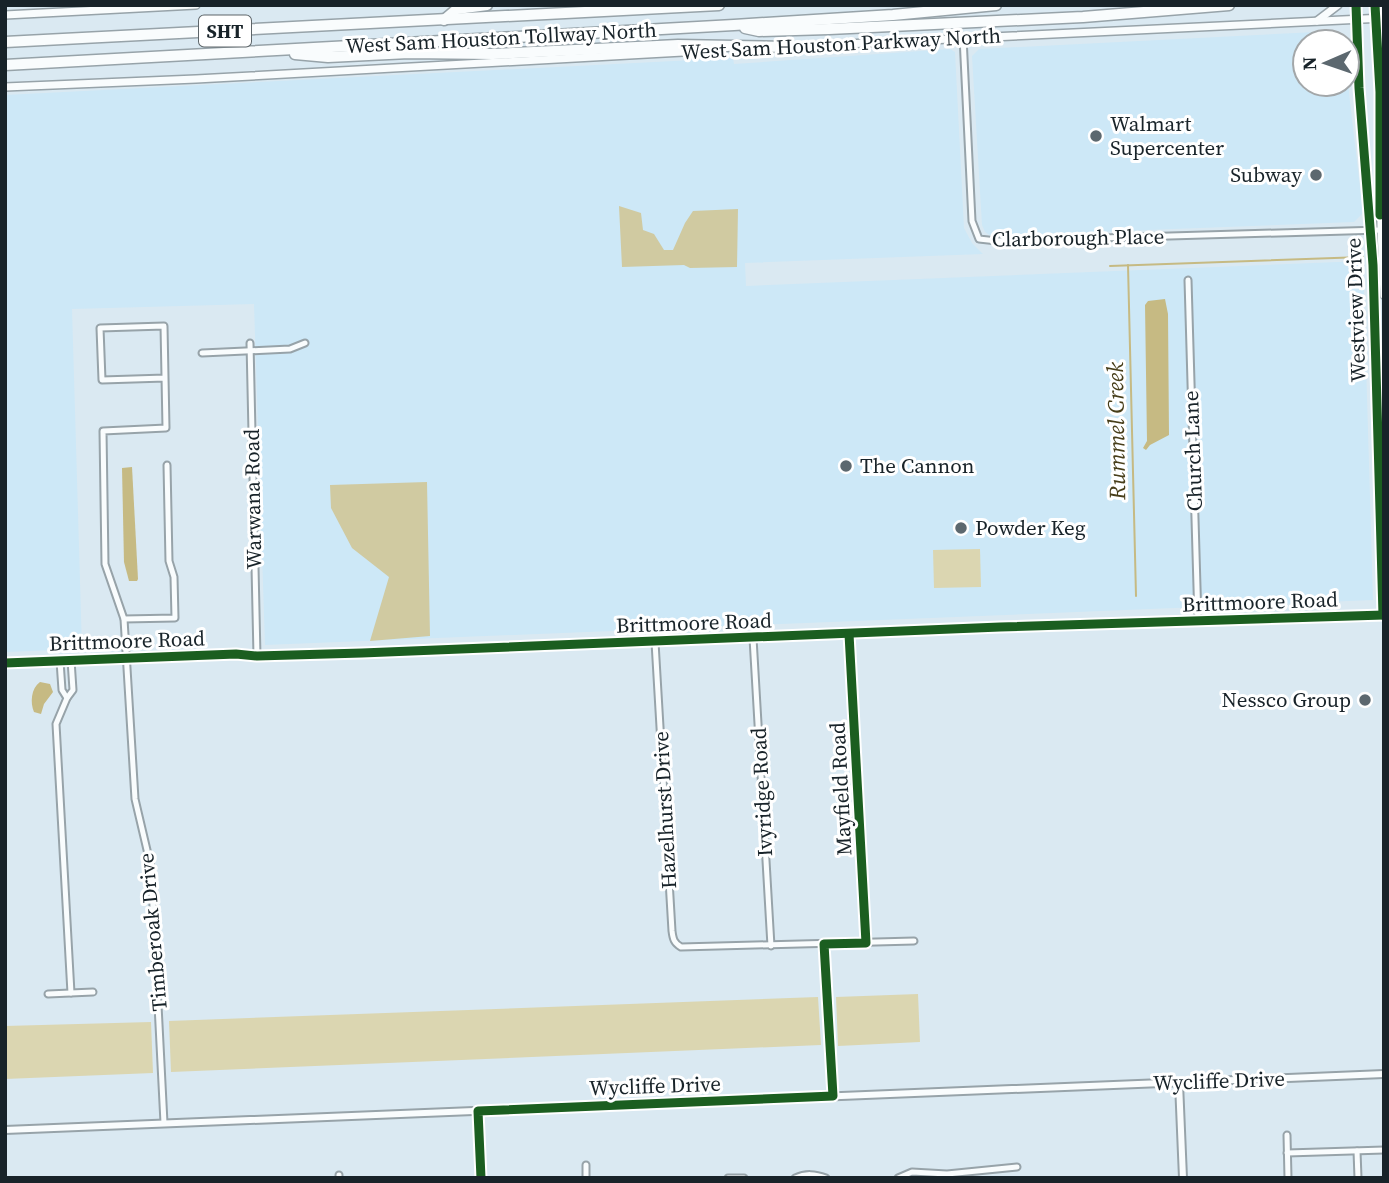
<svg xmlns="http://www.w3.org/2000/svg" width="1389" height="1183" viewBox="0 0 1389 1183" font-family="'Source Serif 4',serif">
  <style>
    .built { fill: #cde8f7; fill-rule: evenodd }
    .green { fill: #dbd6b1 }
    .forest { fill: #d0caa1 }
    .water { fill: #c6ba83 }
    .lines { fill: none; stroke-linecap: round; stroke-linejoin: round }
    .stream { stroke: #c6ba83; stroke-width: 2 }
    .minor-casing { stroke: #97a3a9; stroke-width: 9 }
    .tertiary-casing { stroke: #97a3a9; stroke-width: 10 }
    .secondary-casing { stroke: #97a3a9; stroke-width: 10 }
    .motorway-casing { stroke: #97a3a9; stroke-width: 13 }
    .minor { stroke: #f9fcfd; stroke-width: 5 }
    .tertiary { stroke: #f9fcfd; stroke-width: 6 }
    .secondary { stroke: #f9fcfd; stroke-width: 7 }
    .motorway { stroke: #f9fcfd; stroke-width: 10 }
    .cycleway-casing { stroke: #fff; stroke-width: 13 }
    .cycleway { stroke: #1b5e20; stroke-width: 9 }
    .poi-dot { fill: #5c686f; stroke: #fff; stroke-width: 2.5 }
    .labels { text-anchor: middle; stroke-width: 6; stroke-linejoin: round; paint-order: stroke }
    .shield { fill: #fff; stroke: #5d6569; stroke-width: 2 }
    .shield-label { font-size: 19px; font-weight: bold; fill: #182329 }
    .street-label { font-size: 21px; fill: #182329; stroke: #fff }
    .poi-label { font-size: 21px; fill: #182329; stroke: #fff; text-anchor: start }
    .water-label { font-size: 23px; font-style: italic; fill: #473e1a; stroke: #fff }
  </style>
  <rect width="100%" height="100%" fill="#dae9f2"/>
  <g class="built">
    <path d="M1336 31 1349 43V93L1363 213 1354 222 991 236 985 232 982 225 972 56 979 49ZM1305 42H1347V84H1305Z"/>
    <polygon points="950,49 955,52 964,228 972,243 983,254 745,263 746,286 1363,261 1373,600 265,645 254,304 72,309 82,649 5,652 5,95 733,58 734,64"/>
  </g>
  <g class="green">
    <polygon points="980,549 981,587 934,588 933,550"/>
    <polygon points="918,994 920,1042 838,1046 836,997"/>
    <polygon points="818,997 821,1045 171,1072 169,1021"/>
    <polygon points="151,1022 153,1073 5,1079 5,1026"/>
  </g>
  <g class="forest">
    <polygon points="619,206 641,213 643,230 654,234 664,250 673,250 685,223 693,211 738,209 737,267 690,268 684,265 622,267"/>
    <polygon points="427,482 430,636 370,641 389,577 352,548 331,508 330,485"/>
  </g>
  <g class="water">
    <polygon points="1165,299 1168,314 1169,435 1150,445 1146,450 1143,448 1147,441 1145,305 1148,301"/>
    <polygon points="132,467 138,579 137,581 129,581 124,562 122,468"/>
    <path d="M40 682 50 684 53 692 44 704 41 714 34 712C30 703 31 688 40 682Z"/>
  </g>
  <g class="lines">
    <g class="stream">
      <polyline points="1128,265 1136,596"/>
      <polyline points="1110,266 1363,257"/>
    </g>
    <g class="minor-casing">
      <g id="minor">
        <polyline points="963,37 972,221 979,239 997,241 1381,230"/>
        <polyline points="1188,280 1198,621"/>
        <polyline points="250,343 257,656"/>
        <polyline points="202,353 290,349 305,343"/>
        <polyline points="124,619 175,618 174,577 169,561 167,465"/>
        <polyline points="849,634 866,943"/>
        <polyline points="753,638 771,946"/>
        <path d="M655 642 672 931C673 939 674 943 681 947L914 941"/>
        <polyline points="60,661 62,690 67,698 73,690 71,660"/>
        <polyline points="67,698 56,724 71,993"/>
        <polyline points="824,944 833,1096"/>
        <polyline points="48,994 93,992"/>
        <polyline points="164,1123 151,867 135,799 124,619 105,564 103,431 166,428 164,326 100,328 102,380 165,378"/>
        <polyline points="1287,1135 1288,1178"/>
        <polyline points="1357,1151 1358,1178"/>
        <polyline points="1287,1153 1384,1150"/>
        <polyline points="586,1165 586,1178"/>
        <polyline points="339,1175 339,1178"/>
        <polyline points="728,1178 744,1178"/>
        <path d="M795 1178C806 1173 815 1174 826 1178"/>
        <polyline points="898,1178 912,1172 947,1174 1017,1167"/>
      </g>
    </g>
    <g class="tertiary-casing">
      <g id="tertiary">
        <polyline points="1179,1083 1183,1178"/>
        <polyline points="478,1111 481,1178"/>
        <polyline points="5,1130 1384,1074"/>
      </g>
    </g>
    <g class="secondary-casing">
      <g id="secondary">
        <polyline points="1356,5 1359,88 1373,265 1383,615"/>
        <polyline points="1375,5 1380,92 1381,230 1384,295"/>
        <polyline points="5,15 196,5"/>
        <polyline points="1317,21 1338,5"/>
        <polyline points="783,47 1384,18"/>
        <polyline points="5,87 196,79 719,50"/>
        <polyline points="5,663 236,654 257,656 362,653 1000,627 1384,615"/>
      </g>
    </g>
    <g class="motorway-casing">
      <g id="motorway">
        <polyline points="444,20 457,9 487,5"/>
        <polyline points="745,28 759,31 829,29 1083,17 1229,5"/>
        <polyline points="5,42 719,5"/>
        <polyline points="295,54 328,57 409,53 493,54 678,45 787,47"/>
        <polyline points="5,65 734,25 893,15 996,5"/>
      </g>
    </g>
    <use href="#minor" class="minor"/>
    <use href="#tertiary" class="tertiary"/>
    <use href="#secondary" class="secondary"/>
    <use href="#motorway" class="motorway"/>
    <g class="cycleway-casing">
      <g id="cycleway">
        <polyline points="1356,5 1359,88 1373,265 1383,615"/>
        <polyline points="1375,5 1380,92 1380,215"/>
        <polyline points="5,663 236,654 257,656 362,653 1000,627 1384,615"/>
        <polyline points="481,1178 478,1111 833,1096 824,944 866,943 849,634"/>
      </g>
    </g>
    <use href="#cycleway" class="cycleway"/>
  </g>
  <g class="poi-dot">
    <circle cx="1096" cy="136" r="7"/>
    <circle cx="1316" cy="175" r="7"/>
    <circle cx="846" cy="466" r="7"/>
    <circle cx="961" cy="528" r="7"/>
    <circle cx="1365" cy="700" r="7"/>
  </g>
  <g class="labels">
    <rect class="shield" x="199" y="15.5" width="52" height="31" rx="5"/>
    <g class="shield-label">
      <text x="225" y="38">SHT</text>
    </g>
    <g class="street-label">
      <text transform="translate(501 38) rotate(-3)" y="7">West Sam Houston Tollway North</text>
      <text transform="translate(841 44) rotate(-3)" y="7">West Sam Houston Parkway North</text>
      <text transform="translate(1078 238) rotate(-1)" y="7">Clarborough Place</text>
      <text transform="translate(1356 310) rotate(-92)" y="7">Westview Drive</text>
      <text transform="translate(1193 451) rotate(-92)" y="7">Church Lane</text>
      <text transform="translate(253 499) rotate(-91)" y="7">Warwana Road</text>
      <text transform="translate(1260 602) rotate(-2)" y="7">Brittmoore Road</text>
      <text transform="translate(694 623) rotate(-2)" y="7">Brittmoore Road</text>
      <text transform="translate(127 641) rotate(-2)" y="7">Brittmoore Road</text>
      <text transform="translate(841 789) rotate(-93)" y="7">Mayfield Road</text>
      <text transform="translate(762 792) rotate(-93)" y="7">Ivyridge Road</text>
      <text transform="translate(665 810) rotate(-93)" y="7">Hazelhurst Drive</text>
      <text transform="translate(153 932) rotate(-95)" y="7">Timberoak Drive</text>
      <text transform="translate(1219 1081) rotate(-2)" y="7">Wycliffe Drive</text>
      <text transform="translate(655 1086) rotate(-2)" y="7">Wycliffe Drive</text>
    </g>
    <g class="poi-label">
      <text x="1110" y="131">Walmart<tspan x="1110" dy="24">Supercenter</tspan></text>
      <text x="1302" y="182" text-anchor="end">Subway</text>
      <text x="860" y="473">The Cannon</text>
      <text x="975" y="535">Powder Keg</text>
      <text x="1351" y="707" text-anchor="end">Nessco Group</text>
    </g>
    <g class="water-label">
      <text transform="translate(1116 431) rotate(-91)" y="8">Rummel Creek</text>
    </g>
  </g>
  <rect width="1389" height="1183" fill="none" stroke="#182329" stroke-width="14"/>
  <g transform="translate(1326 63) rotate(268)"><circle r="33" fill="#ffffff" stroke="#a3a7a9" stroke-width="2"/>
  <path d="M0-5L12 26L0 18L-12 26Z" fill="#5c686f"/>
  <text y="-10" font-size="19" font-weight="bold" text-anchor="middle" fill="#182329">N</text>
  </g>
</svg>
